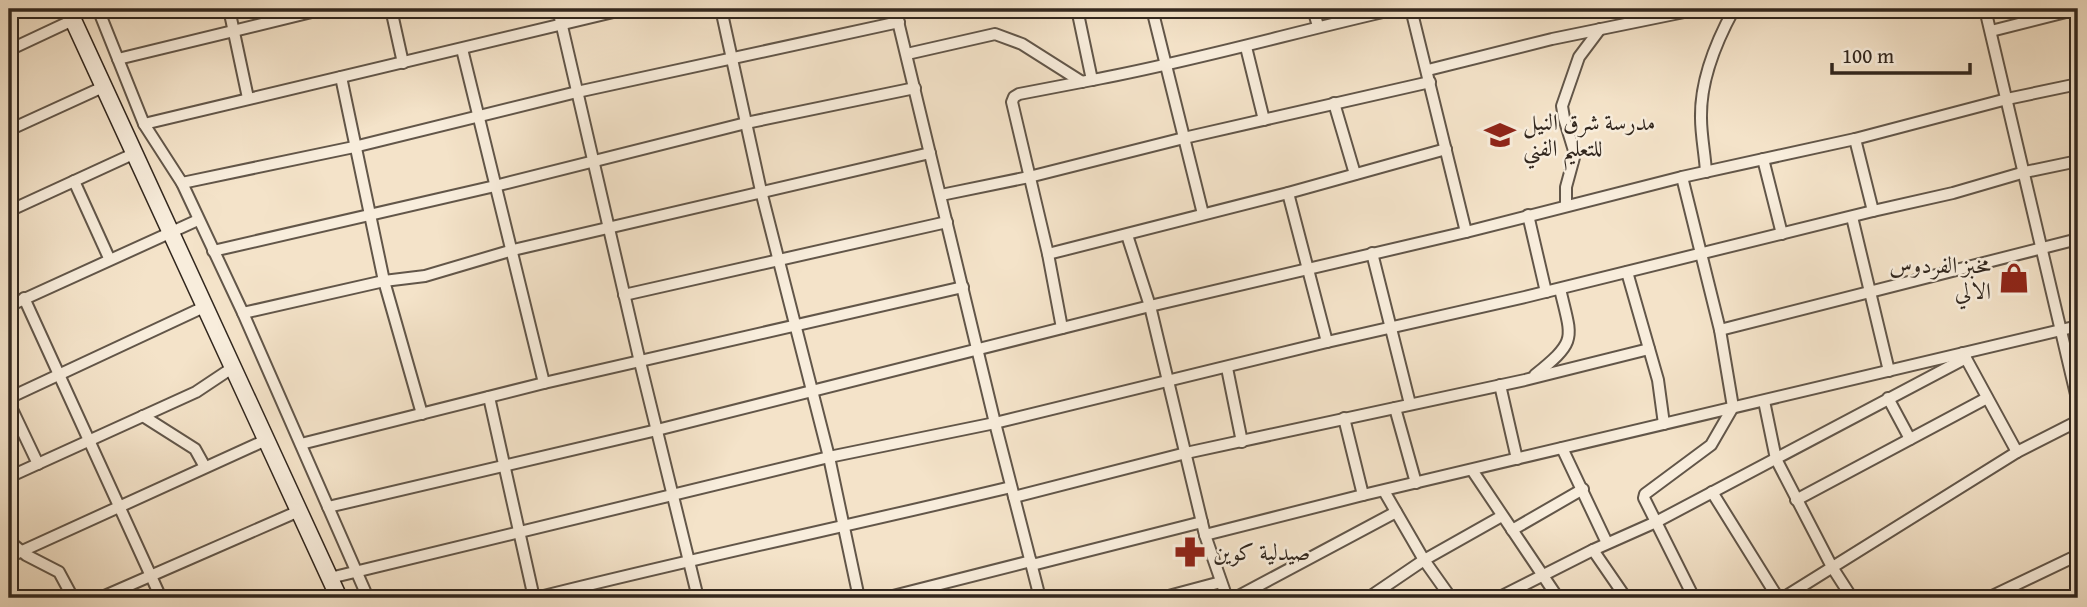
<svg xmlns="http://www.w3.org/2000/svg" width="2087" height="607" viewBox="0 0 2087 607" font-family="'Gentium Book Plus',Amiri,serif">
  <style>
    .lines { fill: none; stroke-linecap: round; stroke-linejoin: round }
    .street-casing { stroke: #625649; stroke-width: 14 }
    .secondary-casing { stroke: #32271e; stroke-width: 19 }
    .street { stroke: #f8eddc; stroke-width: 10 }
    .secondary { stroke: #f8eddc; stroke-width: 16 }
    .labels { text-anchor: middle; stroke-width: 5; stroke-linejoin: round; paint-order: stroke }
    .poi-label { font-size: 23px; fill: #32271e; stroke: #f8eddc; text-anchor: start }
  </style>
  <rect width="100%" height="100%" fill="#f4e3c9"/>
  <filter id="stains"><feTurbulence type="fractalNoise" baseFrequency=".00286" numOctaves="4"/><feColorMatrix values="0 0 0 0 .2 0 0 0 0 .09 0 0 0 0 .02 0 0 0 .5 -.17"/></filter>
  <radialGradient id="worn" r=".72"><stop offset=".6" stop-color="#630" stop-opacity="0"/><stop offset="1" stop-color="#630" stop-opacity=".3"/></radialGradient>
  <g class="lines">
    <g class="street-casing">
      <g id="street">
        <polyline points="98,9 144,124 182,183 243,313 368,598"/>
        <polyline points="229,9 248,98"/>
        <polyline points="391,9 403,63"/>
        <polyline points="558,9 640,362 698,598"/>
        <polyline points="721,9 761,191 829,457 859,598"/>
        <polyline points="895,9 995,423 1040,598"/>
        <polyline points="1152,9 1203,214"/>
        <polyline points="1313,9 1318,26"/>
        <polyline points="1411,9 1466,232"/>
        <polyline points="1985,9 2078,403"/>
        <polyline points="1991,31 2078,9"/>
        <polyline points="1246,47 1264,120"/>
        <polyline points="462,49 544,383"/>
        <polyline points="9,50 73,20"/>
        <polyline points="907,54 995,34 1022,44 1082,82"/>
        <polyline points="118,59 324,9"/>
        <polyline points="1428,70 1552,39 1699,9"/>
        <polyline points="341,77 384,281 422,414"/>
        <path d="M1092 80C1195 61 1294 32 1396 9"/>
        <polyline points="1334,103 1355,174"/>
        <polyline points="144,124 626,9"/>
        <polyline points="9,130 103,87"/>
        <polyline points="1855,139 1873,211"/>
        <polyline points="1763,159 1782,234"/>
        <path d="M1706 172C1705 154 1701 136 1701 118 1700 80 1717 40 1734 9"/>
        <polyline points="1682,177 1720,330 1733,407 1711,445 1645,494 1644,498 1694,598"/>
        <polyline points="74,181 109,258"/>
        <polyline points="182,183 354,147 577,92 899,22"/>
        <polyline points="1288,193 1327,342"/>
        <polyline points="941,195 1029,177 1184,138 1430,82"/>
        <polyline points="1566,206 1566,187 1575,154 1564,118 1562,106 1579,57 1600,29"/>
        <polyline points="9,211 133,154"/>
        <polyline points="1528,215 1546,292"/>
        <polyline points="1852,217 1889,371"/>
        <polyline points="1127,235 1150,306 1205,535"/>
        <polyline points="213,251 495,186 746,123 915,88"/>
        <polyline points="1372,253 1410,404"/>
        <polyline points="1048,254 1288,193 1446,149"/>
        <polyline points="1627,272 1658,380 1664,424"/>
        <polyline points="624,295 947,222"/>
        <polyline points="24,298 161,598"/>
        <polyline points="9,306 198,220"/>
        <polyline points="243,313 384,281 425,276 513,250 930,153"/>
        <polyline points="1062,328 1048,254 1012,102 1014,97 1019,94 1092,80 1077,9"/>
        <polyline points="1720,330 2078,239"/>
        <polyline points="1963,353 2017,452"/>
        <polyline points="1227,368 1242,442"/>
        <path d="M1535 375C1578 340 1572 340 1560 289"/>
        <polyline points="1500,385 1517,459"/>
        <polyline points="489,397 534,598"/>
        <polyline points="9,398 204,307"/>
        <polyline points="1888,398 1910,439"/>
        <polyline points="1764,401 1776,459 1832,567 1852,598"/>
        <polyline points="9,403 38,464"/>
        <polyline points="1395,408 1416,483"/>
        <polyline points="143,416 195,449 205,467"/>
        <polyline points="1344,418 1363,495"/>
        <polyline points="301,444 544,383 963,287"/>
        <polyline points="1562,448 1607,543"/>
        <polyline points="1472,470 1558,598"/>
        <polyline points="9,477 196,392 232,368"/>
        <polyline points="1384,491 1424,560 1451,598"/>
        <polyline points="1712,492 1778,598"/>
        <polyline points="1014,497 1186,453 1525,380 1649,349"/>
        <polyline points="1796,500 1987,398"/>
        <polyline points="328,507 657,430 1150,306 1466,232 1682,177 1855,139 2007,99 2078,84"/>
        <polyline points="1512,530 1583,489"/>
        <polyline points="9,541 26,555 59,572 73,598"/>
        <polyline points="1593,550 1626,598"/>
        <polyline points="9,557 266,440"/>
        <polyline points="1032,565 1202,522"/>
        <polyline points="330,578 829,457 995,423 1327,342 1525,297 1873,211 1953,193 2025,172 2078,161"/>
        <polyline points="100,598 299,511"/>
        <path d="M536 598C694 558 853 525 1011 487"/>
        <polyline points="885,598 1031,561"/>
        <polyline points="1161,598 1221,582"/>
        <polyline points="1227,598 1205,535 1363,495 2078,326"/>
        <polyline points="1235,598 1396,512"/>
        <polyline points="1368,598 1424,560 1502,516"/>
        <polyline points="1498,598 1593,550 1656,522 1966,358"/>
        <polyline points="1783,598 2017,452 2078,421"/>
        <polyline points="1988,598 2078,555"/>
      </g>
    </g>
    <g class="secondary-casing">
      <polyline id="secondary" points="68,9 339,598"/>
    </g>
    <use href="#street" class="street"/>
    <use href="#secondary" class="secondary"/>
  </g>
  <defs>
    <g id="school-bare" transform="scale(2.415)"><path d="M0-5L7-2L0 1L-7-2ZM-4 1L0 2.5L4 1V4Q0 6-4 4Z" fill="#8f2418" stroke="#f8eddc" stroke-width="2.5" paint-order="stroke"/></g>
    <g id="shop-bare" transform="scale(2.415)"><path d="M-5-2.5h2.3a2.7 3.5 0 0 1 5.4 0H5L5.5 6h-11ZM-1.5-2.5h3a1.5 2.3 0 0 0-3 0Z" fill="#8f2418" stroke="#f8eddc" stroke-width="2.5" paint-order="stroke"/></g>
    <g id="pharmacy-bare" transform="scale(2.415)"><path d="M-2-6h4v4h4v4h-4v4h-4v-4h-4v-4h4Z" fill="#8f2418" stroke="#f8eddc" stroke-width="2.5" paint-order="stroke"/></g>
  </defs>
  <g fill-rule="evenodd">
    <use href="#school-bare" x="1500" y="135"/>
    <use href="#shop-bare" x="2014" y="278"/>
    <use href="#pharmacy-bare" x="1190" y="552"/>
  </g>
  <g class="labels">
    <g class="poi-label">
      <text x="1523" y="130">مدرسة شرق النيل<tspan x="1523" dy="26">للتعليم الفني</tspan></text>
      <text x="1991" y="273" text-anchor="end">مخبز الفردوس<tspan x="1991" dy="26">الالي</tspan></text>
      <text x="1213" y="560">صيدلية كوين</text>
    </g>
  </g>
  <rect width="2087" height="607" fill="none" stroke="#f4e3c9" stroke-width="35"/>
  <rect x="10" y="10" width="2066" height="586" fill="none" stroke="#32271e" stroke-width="3.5"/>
  <rect x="18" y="18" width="2052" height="572" fill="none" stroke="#32271e" stroke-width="2"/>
  <path d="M1832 63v10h138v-10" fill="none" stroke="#32271e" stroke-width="3.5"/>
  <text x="1842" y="63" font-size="21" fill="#32271e" stroke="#f8eddc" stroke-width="5" paint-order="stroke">100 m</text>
  <rect width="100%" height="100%" filter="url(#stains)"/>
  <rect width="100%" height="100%" fill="url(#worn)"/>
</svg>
